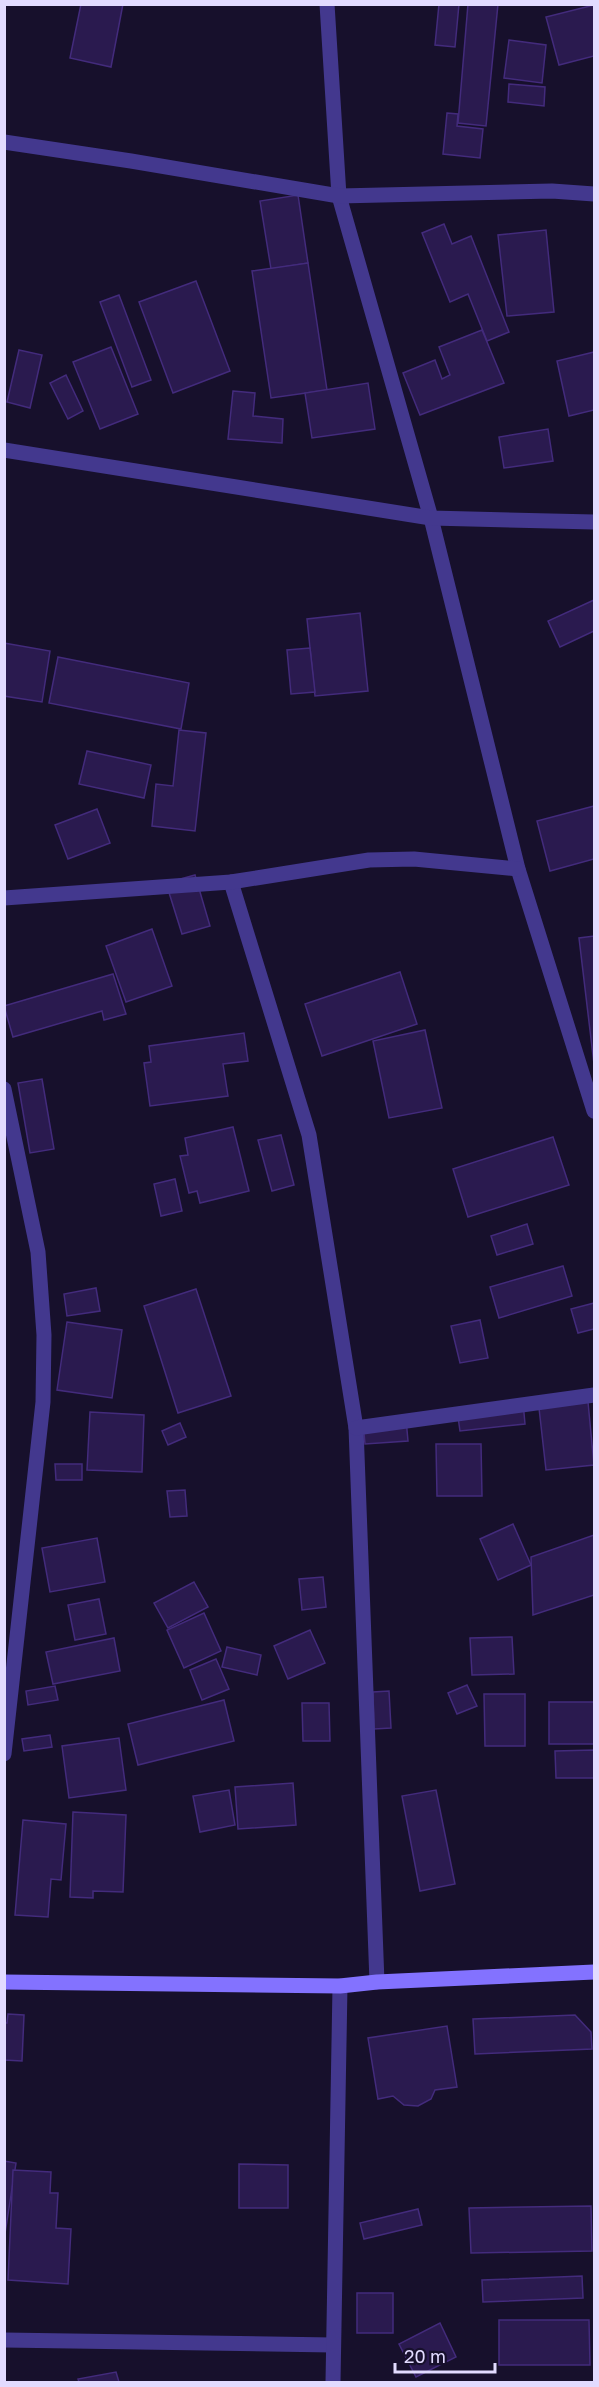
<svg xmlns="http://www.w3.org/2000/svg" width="599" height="2387" viewBox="0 0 599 2387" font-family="'Golos Text',sans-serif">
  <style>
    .building { fill: #2a1a4f; stroke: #432b7c; stroke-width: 1.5 }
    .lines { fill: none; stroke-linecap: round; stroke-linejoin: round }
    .street { stroke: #43388e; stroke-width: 15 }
    .secondary { stroke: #8372ff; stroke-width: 15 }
  </style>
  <rect width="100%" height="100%" fill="#17102c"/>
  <g class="building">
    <polygon points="81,4 123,4 111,67 70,58"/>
    <polygon points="439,4 459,4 455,47 435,45"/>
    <polygon points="468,4 498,4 486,126 458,123"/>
    <polygon points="594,5 594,56 559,65 546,17"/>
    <polygon points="509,40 546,45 542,83 504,78"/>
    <polygon points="509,84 545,87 544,106 508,102"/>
    <polygon points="447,113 458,114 457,126 483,129 480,158 443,154"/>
    <polygon points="298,195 308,263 271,269 260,201"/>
    <polygon points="444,224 452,244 471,236 509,332 487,341 468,294 450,302 422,233"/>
    <polygon points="546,230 554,312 507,316 498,235"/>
    <polygon points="308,263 327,390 271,398 252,271"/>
    <polygon points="196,281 230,371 173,393 139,302"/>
    <polygon points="119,295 151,380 132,387 100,302"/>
    <polygon points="482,330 504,383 420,415 403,373 435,360 442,379 450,375 439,347"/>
    <polygon points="111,347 138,414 100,429 73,362"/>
    <polygon points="19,350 42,355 30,408 7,402"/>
    <polygon points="594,352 594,410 569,416 557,361"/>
    <polygon points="66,375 83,411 68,419 50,383"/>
    <polygon points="368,383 375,429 312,438 305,393"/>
    <polygon points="233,391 255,393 253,416 283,419 282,443 228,439"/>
    <polygon points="548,429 553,461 504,468 499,437"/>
    <polygon points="594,600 594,631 560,647 548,621"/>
    <polygon points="360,613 368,691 315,696 307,619"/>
    <polygon points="4,643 50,651 42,702 4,696"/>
    <polygon points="310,648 315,692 291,694 287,650"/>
    <polygon points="58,657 189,683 181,729 49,703"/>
    <polygon points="179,730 206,733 195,831 152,826 156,784 173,786"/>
    <polygon points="87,751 151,765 144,798 79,784"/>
    <polygon points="594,806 594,859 550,871 537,821"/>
    <polygon points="97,809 110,843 68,859 55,825"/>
    <polygon points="195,875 210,926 182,934 166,883"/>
    <polygon points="152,929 172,986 126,1002 106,946"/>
    <polygon points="594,936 594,1064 579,938"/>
    <polygon points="400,972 417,1024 322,1056 305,1004"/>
    <polygon points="113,974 126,1014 104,1020 102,1011 13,1037 4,1006"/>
    <polygon points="425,1030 442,1108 389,1118 373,1041"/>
    <polygon points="244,1033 248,1061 223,1064 228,1096 150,1106 144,1063 151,1062 149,1046"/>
    <polygon points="42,1079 54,1149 30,1153 18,1083"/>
    <polygon points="233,1127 249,1191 200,1203 197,1191 189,1193 180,1156 188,1155 185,1138"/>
    <polygon points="281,1135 294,1185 272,1191 258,1140"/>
    <polygon points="553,1137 569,1185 468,1217 453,1169"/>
    <polygon points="175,1179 182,1211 161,1216 154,1184"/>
    <polygon points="527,1224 533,1244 497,1255 491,1236"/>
    <polygon points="563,1266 572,1296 499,1318 490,1287"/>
    <polygon points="96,1288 100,1311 67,1316 64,1294"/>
    <polygon points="196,1289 231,1396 178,1413 144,1306"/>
    <polygon points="594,1303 594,1329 578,1333 571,1309"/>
    <polygon points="480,1320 488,1358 460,1363 451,1326"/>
    <polygon points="67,1322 122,1330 112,1398 57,1390"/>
    <polygon points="523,1402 525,1424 460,1431 457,1410"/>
    <polygon points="588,1402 594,1465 546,1470 539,1408"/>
    <polygon points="90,1412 144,1415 142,1472 87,1470"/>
    <polygon points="406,1419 408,1441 365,1444 363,1422"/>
    <polygon points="180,1423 186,1437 168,1445 162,1431"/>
    <polygon points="436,1444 481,1444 482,1496 437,1496"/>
    <polygon points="55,1464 82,1464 82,1480 56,1480"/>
    <polygon points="185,1490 187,1516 170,1517 167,1491"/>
    <polygon points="513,1524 531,1565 498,1580 480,1539"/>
    <polygon points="594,1535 594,1595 533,1615 531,1557"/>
    <polygon points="97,1538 105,1582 50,1592 42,1548"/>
    <polygon points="323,1577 326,1607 302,1610 299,1579"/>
    <polygon points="194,1582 208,1607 168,1628 154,1603"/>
    <polygon points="99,1599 106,1634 75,1640 68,1605"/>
    <polygon points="204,1613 221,1651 184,1668 167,1630"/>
    <polygon points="310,1630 325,1663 288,1679 274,1646"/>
    <polygon points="512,1637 514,1674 472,1675 470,1638"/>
    <polygon points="114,1638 120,1671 53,1684 46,1652"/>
    <polygon points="227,1647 261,1655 257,1675 222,1667"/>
    <polygon points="216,1659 229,1689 202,1700 190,1670"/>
    <polygon points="467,1685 477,1706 457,1714 448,1693"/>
    <polygon points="55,1686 58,1700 28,1705 26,1691"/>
    <polygon points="389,1691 391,1728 374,1729 373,1692"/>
    <polygon points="484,1694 525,1694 525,1746 485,1746"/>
    <polygon points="224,1700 234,1741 138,1765 128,1724"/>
    <rect x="549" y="1702" width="45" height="42"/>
    <polygon points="302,1703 329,1703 330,1741 303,1741"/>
    <polygon points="50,1735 52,1747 24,1751 22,1739"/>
    <polygon points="119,1738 126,1790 69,1798 62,1746"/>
    <polygon points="594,1750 594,1778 556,1778 555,1751"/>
    <polygon points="293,1783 296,1825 238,1829 235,1787"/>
    <polygon points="229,1790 235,1825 200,1832 193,1796"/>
    <polygon points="436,1790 455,1884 420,1891 402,1796"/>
    <polygon points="73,1812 126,1815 123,1892 93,1891 93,1898 70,1897"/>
    <polygon points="23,1820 66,1824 61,1880 51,1879 48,1917 15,1915"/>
    <polygon points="8,2014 24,2015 22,2061 4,2060 4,2023 7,2023"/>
    <polygon points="575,2015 591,2032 592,2049 475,2054 473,2019"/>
    <polygon points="447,2026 457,2087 435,2090 431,2099 418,2106 404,2105 393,2096 378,2099 368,2038"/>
    <polygon points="4,2161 16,2163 4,2240"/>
    <polygon points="239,2164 288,2165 288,2208 239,2208"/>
    <polygon points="13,2170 51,2172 50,2193 58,2193 56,2228 71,2229 68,2284 8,2280"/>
    <polygon points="591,2206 592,2251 471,2253 469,2208"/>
    <polygon points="418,2209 422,2225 364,2239 360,2223"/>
    <polygon points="582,2276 583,2298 483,2302 482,2280"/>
    <rect x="357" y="2293" width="36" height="40"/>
    <polygon points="499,2320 589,2320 590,2365 499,2365"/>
    <polygon points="440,2323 456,2357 416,2377 399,2344"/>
    <polygon points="116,2372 119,2382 79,2382 78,2379"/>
  </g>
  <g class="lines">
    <g class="street">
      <polyline points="327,4 339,196 431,518 518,869 594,1111"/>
      <polyline points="4,142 131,161 339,196 552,191 594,194"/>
      <polyline points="4,450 431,518 594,522"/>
      <polyline points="231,882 309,1135 356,1428 377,1982"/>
      <polyline points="4,898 231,882 369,860 414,859 518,869"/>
      <polyline points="4,1089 38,1252 44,1335 43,1402 4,1754"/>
      <polyline points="356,1428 594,1395"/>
      <polyline points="4,2340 333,2345"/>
      <polyline points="333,2382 340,1986"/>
    </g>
    <polyline class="secondary" points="4,1982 340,1986 377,1982 594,1972"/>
  </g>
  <rect width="599" height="2387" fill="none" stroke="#e2dbff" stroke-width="12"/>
  <path d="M395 2363v9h100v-9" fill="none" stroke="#e2dbff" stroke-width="3"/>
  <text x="404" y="2363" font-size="18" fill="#e2dbff" stroke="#17102c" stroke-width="4.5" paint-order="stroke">20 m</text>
</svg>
